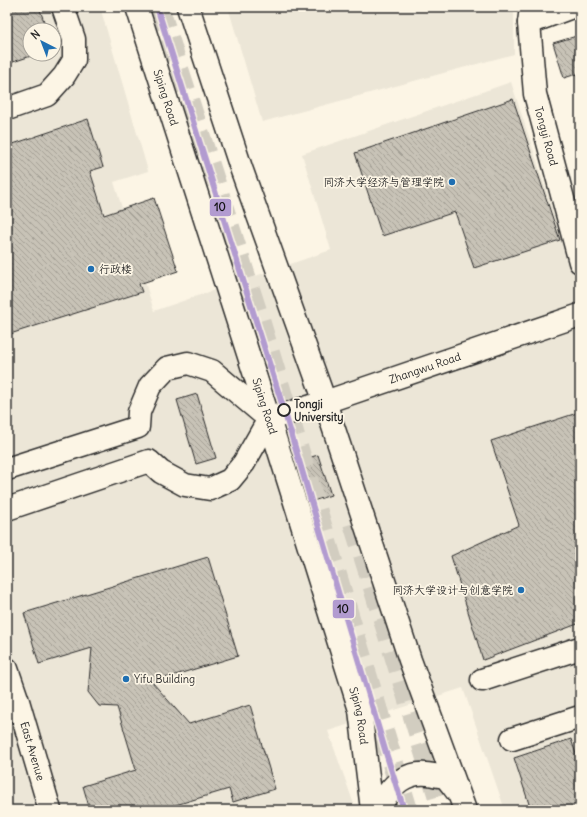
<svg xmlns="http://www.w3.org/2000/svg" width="587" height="817" viewBox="0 0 587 817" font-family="Delius,'LXGW WenKai TC',sans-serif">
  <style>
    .built { fill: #ece6d7; fill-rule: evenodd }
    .building { fill: url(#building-back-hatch); stroke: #2b2b2b }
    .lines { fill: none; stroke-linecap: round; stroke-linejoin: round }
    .major-tunnel { stroke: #d2cdc0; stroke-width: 22; stroke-dasharray: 22 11; stroke-linecap: butt }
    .minor-casing { stroke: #2b2b2b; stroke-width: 25 }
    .major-casing { stroke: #2b2b2b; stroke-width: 25 }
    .minor { stroke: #fcf5e5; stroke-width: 22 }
    .major { stroke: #fcf5e5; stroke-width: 22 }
    .metro-1-casing { stroke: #fcf5e5; stroke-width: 9 }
    .metro-1 { stroke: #b29bd0; stroke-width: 6 }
    .poi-dot { fill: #1f6fb2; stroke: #fcf5e5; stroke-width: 1.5 }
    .stop-dot { fill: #fcf5e5; stroke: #2b2b2b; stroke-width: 2 }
    .labels { text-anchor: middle; stroke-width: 3.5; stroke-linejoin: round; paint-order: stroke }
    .street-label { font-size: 11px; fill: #2b2b2b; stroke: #fcf5e5 }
    .poi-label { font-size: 11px; fill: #2b2b2b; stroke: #fcf5e5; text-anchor: end }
    .stop-label { font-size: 11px; font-weight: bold; fill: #2b2b2b; stroke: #fcf5e5; text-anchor: start }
    .line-badge { stroke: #fcf5e5; stroke-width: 1.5 }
    .pale-badge-label { font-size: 11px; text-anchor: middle; font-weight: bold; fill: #111 }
  </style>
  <defs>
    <pattern id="building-back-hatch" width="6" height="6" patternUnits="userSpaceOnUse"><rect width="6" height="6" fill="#c8c3b7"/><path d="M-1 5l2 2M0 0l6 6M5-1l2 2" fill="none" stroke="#a39f95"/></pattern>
  </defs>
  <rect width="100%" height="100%" fill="#fcf5e5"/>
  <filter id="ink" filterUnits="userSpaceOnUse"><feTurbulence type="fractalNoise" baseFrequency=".025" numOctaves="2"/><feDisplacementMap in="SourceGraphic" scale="8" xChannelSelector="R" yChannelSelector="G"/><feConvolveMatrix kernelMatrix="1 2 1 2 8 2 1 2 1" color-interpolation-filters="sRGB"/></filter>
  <g filter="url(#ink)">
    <g class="built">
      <path d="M7 7H100L148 171 114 182 154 311 331 250 302 154 511 82 580 293V810H505L463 688 328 731 356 810H7ZM30 30H54V54H30Z"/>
      <polygon points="228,7 514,7 514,54 262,122"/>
    </g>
    <g class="building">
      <polygon points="7,7 39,7 47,30 30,30 30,54 37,54 7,64"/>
      <polygon points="580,35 580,73 564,78 553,43"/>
      <polygon points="513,99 560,240 474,268 455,212 382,236 355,153"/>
      <polygon points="88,119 103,167 90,171 104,215 154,198 178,271 139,284 142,292 7,335 7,146"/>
      <polygon points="197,394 216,458 196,464 177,400"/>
      <polygon points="580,412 580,623 483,660 451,556 519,525 491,441"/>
      <polygon points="318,455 331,495 310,502 298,461"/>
      <polygon points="208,557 238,656 152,682 189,724 250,705 275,789 233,802 229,789 159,810 90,810 83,786 136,770 117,707 99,706 88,692 92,648 39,664 24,613"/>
      <polygon points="571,739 580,766 580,810 531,810 514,758"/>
    </g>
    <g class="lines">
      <g class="major-tunnel">
        <polyline points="158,7 259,320 407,810"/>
        <polyline points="354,523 443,810"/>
      </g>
      <g class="minor-casing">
        <g id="minor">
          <path id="s1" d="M531 7 529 23 535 94 580 262"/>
          <polyline points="529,23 572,7"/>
          <polyline points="7,109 47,95 64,76 74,60 74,39 63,7"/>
          <path id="s2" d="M269 419 325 402 580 315"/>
          <polyline points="7,469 138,427 139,412 150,386 167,368 188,363 212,371 269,419"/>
          <polyline points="7,509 149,461 161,472 185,485 210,489 230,480 244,463 269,419"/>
          <path id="s3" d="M7 669 18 701 50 810"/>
          <polyline points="482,680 580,648"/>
          <polyline points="512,739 580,717"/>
        </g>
      </g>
      <g class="major-casing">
        <g id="major">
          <path id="s4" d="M137 7 269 419 360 710 372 810"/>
          <polyline points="188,7 241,168 325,402 410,660 465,810"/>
          <path d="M380 810C388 785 407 769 434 775 438 776 443 776 446 778 450 782 454 788 458 793"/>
        </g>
      </g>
      <use href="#minor" class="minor"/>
      <use href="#major" class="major"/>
      <g class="metro-1-casing">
        <polyline id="metro-1" points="157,7 284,410 386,753 404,810"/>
      </g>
      <use href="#metro-1" class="metro-1"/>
    </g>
  </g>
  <g class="poi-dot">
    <circle cx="452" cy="182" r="4"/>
    <circle cx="91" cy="269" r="4"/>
    <circle cx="521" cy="590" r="4"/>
    <circle cx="126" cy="679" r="4"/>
  </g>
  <circle class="stop-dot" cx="284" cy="410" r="6"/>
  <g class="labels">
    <g class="street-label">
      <text dy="4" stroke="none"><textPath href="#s4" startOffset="95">Siping Road</textPath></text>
      <text dy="4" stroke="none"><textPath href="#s1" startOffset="131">Tongyi Road</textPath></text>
      <text dy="4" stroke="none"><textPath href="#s2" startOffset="164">Zhangwu Road</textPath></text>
      <text dy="4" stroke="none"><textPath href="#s4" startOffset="419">Siping Road</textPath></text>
      <text dy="4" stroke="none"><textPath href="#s4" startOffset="743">Siping Road</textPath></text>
      <text dy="4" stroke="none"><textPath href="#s3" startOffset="86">East Avenue</textPath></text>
    </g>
    <g class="poi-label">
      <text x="444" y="186">同济大学经济与管理学院</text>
      <text x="99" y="273" text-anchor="start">行政楼</text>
      <text x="513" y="594">同济大学设计与创意学院</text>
      <text x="134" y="683" text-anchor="start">Yifu Building</text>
    </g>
    <g class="stop-label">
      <text x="294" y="408">Tongji<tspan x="294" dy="13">University</tspan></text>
    </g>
  </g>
  <g class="line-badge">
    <rect x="209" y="198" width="23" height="19" rx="4" fill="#b29bd0"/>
    <rect x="332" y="599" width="23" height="20" rx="4" fill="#b29bd0"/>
  </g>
  <g class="pale-badge-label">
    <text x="220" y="211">10</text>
    <text x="343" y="613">10</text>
  </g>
  <rect width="587" height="817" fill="none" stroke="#fcf5e5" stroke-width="24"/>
  <rect x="12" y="12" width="563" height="793" fill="none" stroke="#2b2b2b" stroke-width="1.5" filter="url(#ink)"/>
  <g transform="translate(42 42) rotate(318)"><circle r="19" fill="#fcf5e5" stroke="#a8a49b"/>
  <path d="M0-3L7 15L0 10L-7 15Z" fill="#1f6fb2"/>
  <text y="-6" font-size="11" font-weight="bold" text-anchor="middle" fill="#2b2b2b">N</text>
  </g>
</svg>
